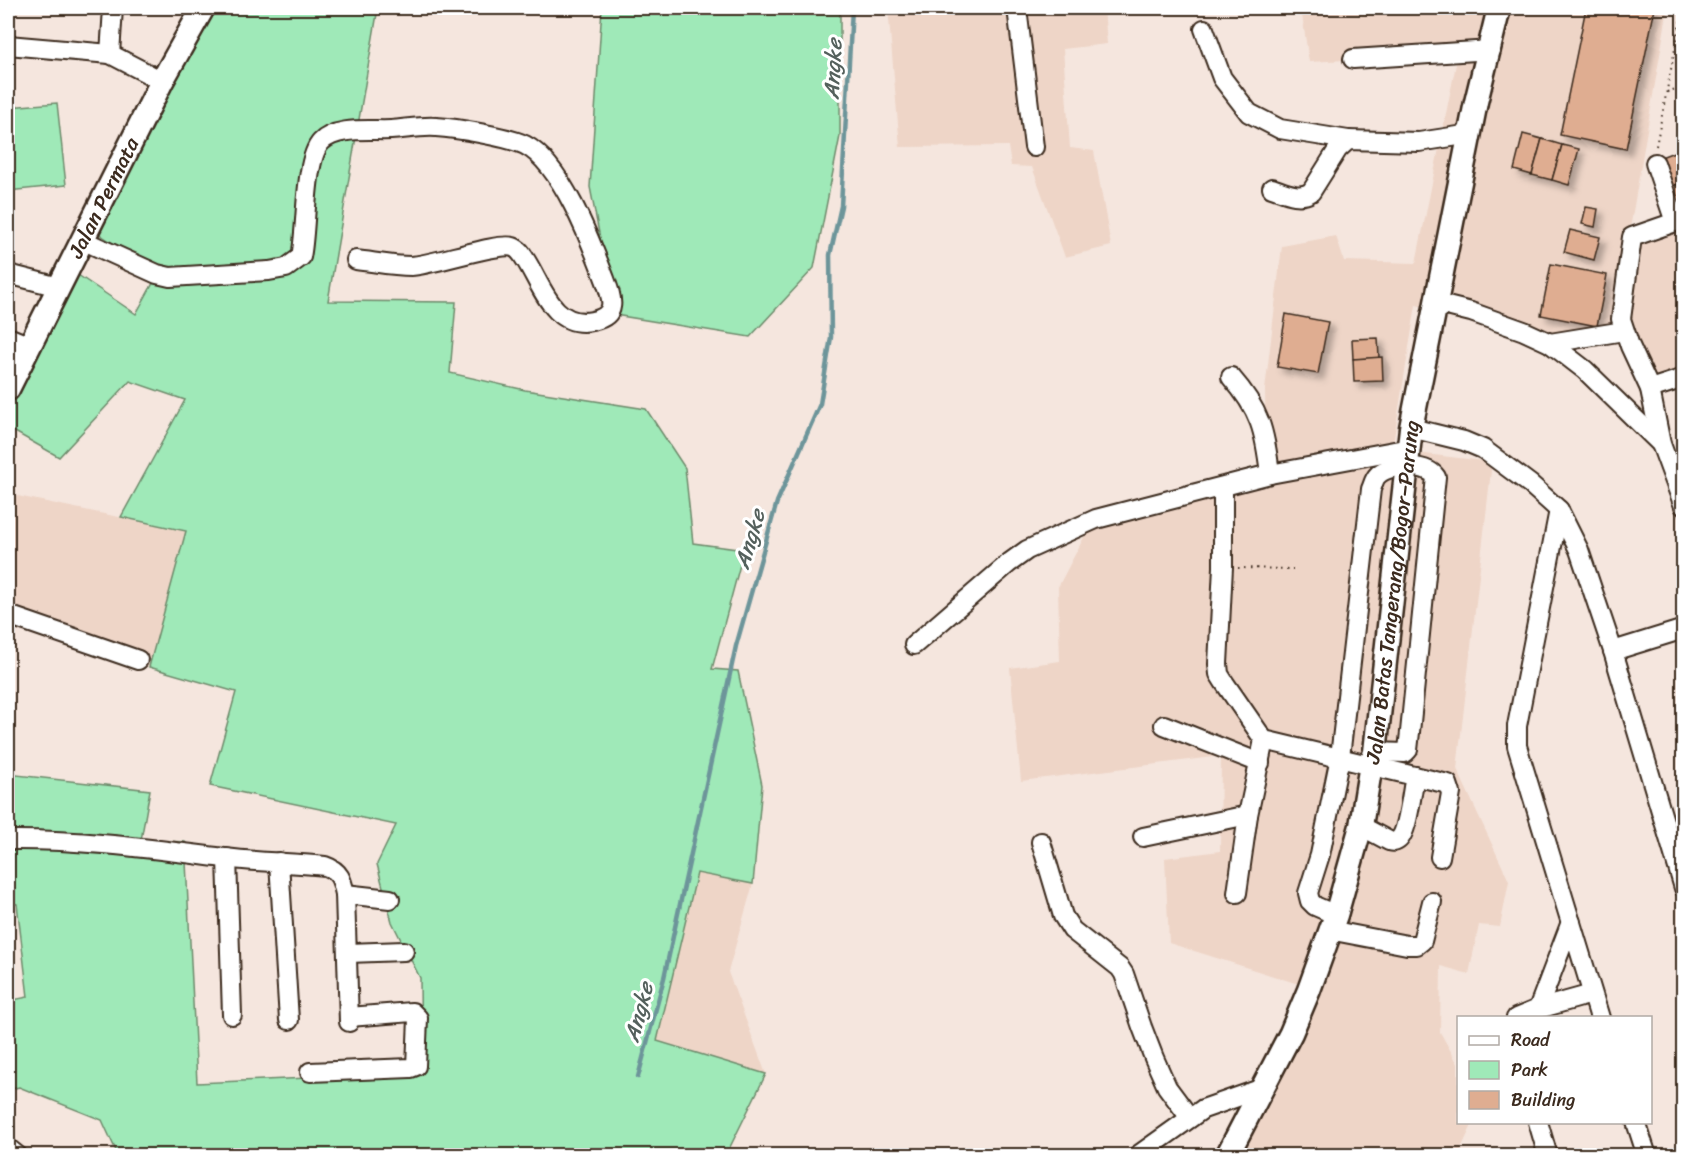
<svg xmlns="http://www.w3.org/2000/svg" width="1691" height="1163" viewBox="0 0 1691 1163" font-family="Sriracha,sans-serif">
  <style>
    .built { fill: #eed5c7 }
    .green { fill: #9fe9b8; stroke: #6d8a6b; stroke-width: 1.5 }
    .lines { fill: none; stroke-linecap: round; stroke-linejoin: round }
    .stream { stroke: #6d959a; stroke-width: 4.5 }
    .building { fill: #dfad91; stroke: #3b2a1e; stroke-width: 1.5; filter: url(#shadow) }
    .minor-casing { stroke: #3b2a1e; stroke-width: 22 }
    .major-casing { stroke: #3b2a1e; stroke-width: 27 }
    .path { stroke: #3b2a1e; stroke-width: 2; stroke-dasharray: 1.5 4.5; stroke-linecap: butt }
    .minor { stroke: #fff; stroke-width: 18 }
    .major { stroke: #fff; stroke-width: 22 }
    .labels { text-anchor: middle; stroke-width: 6; stroke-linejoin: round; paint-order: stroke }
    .street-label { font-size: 21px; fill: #3b2a1e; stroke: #fff }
    .water-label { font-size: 22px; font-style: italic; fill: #54605c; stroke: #fff }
  </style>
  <defs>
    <filter id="shadow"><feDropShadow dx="5.5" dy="5.5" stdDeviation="3" flood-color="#0004"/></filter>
  </defs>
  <rect width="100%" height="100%" fill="#f5e6de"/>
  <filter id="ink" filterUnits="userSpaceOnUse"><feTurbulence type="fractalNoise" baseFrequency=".0167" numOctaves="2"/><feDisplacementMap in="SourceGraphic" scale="12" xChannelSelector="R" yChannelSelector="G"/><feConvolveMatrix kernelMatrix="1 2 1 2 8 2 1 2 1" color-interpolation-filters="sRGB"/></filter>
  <g filter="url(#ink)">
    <g class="built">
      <polygon points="888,8 1104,8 1107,44 1063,49 1070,148 1094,151 1111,246 1065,257 1032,167 1011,166 1008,146 900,147"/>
      <polygon points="1301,8 1668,8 1630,229 1683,212 1683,370 1642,384 1608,328 1557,337 1416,305 1392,450 1492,462 1457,769 1509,881 1500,927 1479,925 1469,974 1441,966 1440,1032 1458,1064 1458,1122 1473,1123 1458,1155 1231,1155 1308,987 1169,943 1165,858 1220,851 1221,756 1021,781 1010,668 1060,661 1058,587 1092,522 1266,479 1265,390 1282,246 1336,236 1344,261 1416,263 1458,54 1309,62"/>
      <polygon points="8,494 186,531 149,667 8,626"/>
      <polygon points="697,873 753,884 728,972 766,1074 657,1042"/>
    </g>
    <g class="green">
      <polygon points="205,8 378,8 328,301 456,302 450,373 525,390 646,409 685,468 693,543 744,550 712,669 738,671 762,785 753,884 697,873 657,1041 766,1074 726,1155 118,1155 102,1120 19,1087 8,1090 8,1001 28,997 17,904 8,903 8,774 150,790 141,840 185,842 197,1083 421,1073 420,978 392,922 377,864 396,825 210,786 236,692 149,667 186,531 121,517 185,400 130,381 59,457 8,428 8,386 72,271 136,314 158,274 95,231"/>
      <polygon points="602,8 840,8 840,136 814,268 750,337 615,315 590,187"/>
      <polygon points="57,103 66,185 8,191 8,107"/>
    </g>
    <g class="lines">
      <polyline class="stream" points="638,1077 664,978 736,646 777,502 820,404 831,337 830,255 841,206 852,8"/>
    </g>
    <g class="building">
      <polygon points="1586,8 1655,8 1626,149 1560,135"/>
      <polygon points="1523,134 1542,139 1532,175 1514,170"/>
      <polygon points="1542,139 1562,145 1552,180 1532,175"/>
      <polygon points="1562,145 1579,149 1569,185 1552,180"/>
      <polygon points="1674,152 1684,182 1670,187 1661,157"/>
      <polygon points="1682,183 1684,210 1679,212 1670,187"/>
      <polygon points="1586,207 1598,209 1595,227 1582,224"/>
      <polygon points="1570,230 1600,237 1594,260 1564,252"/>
      <polygon points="1551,264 1607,275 1597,326 1541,315"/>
      <polygon points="1286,314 1328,322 1318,374 1277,367"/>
      <polygon points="1378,338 1379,358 1353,359 1352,339"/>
      <polygon points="1382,357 1383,381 1354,382 1353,359"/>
    </g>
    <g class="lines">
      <g class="minor-casing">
        <g id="minor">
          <polyline points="1017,8 1034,147"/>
          <polyline points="1204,29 1222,78 1249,113 1280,129 1348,140"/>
          <polyline points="8,45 110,54 162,81"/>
          <polyline points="110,54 113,8"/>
          <polyline points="1353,59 1491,50"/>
          <polyline points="1655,163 1675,222"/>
          <path d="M1272 188C1284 192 1299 200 1311 192L1338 149 1348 140 1419 142 1471 134"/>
          <polyline points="1684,219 1632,237 1621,319 1630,346 1650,389 1661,444 1684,506"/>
          <path d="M82 240 157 274 170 277 269 271 286 268 301 257C307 230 304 160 321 142 336 126 370 131 391 130 406 129 421 126 436 127 455 128 509 137 525 145 561 163 591 242 605 279 612 298 619 316 592 321 553 329 542 285 525 259 522 254 519 249 513 247 498 242 433 265 411 266 393 266 374 262 356 260"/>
          <polyline points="8,274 59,287"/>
          <polyline points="1435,303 1471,312 1524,331 1550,343 1585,370 1661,444"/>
          <polyline points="8,337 30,346"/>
          <polyline points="1550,343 1624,331"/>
          <path d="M1231 377C1260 410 1265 431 1270 474"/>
          <polyline points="1650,389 1684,378"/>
          <polyline points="1411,428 1464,441 1483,449 1530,484 1559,510 1579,550 1613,651 1684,888"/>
          <polyline points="1223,487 1223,567 1218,664 1219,674 1224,682 1264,740 1448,784 1451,793 1440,857"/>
          <polyline points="1559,510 1517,726 1517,746 1600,1018"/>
          <polyline points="8,615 138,660"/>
          <polyline points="914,645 1009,563 1027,550 1096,519 1270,474 1410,448"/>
          <polyline points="1613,651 1684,629"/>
          <polyline points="1164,725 1260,763"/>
          <path d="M1361 826 1389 841C1393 842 1394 843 1398 840 1408 833 1412 789 1415 776"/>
          <polyline points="1143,837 1248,815"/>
          <path d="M8 840C80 839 152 849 224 858 257 862 291 863 325 866 340 871 342 880 345 894L349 1022"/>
          <polyline points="1041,842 1063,916 1072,930 1120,968 1124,974 1142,1027 1154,1058 1167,1087 1190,1118"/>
          <polyline points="227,858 232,1015"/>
          <polyline points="279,862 289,1020"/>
          <polyline points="1237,893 1248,815 1264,740"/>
          <polyline points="345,894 390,899"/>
          <path d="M1336 915 1315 906 1310 901 1308 893 1320 855 1340 757 1371 489C1373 485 1374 479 1377 476 1388 463 1427 463 1436 477L1410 732 1408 750 1405 753 1375 752"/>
          <polyline points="1329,930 1407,945 1417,945 1422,941 1432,902"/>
          <polyline points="348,953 404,951"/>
          <polyline points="1538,1009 1571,922"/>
          <polyline points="1516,1018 1538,1009 1592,994"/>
          <polyline points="310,1072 411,1068 416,1066 418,1018 412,1012 349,1017"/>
          <polyline points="1538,1122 1548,1156"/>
          <polyline points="1636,1122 1647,1156"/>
          <polyline points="8,1148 18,1156"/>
          <polyline points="1137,1156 1203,1109 1263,1088"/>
        </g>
      </g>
      <g class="major-casing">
        <g id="major">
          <path id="s1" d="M8 389 162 81 203 8"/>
          <path id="s2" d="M1227 1156 1291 1033 1309 990 1336 915 1361 826 1371 764 1375 752 1411 428 1476 102 1499 8"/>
        </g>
      </g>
      <g class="path">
        <polyline points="1667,92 1684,86"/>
        <polyline points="1656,146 1683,8"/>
        <polyline points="1238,568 1293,569"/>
      </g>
      <use href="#minor" class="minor"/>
      <use href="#major" class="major"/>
    </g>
  </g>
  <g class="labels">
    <g class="street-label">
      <text dy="7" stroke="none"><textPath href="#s1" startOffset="214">Jalan Permata</textPath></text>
      <text dy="7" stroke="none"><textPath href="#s2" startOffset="594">Jalan Batas Tangerang/Bogor–Parung</textPath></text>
    </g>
    <g class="water-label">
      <text transform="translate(832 69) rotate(-87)" y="8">Angke</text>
      <text transform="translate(749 539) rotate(-74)" y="8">Angke</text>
      <text transform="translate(638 1012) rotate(-75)" y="8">Angke</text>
    </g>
  </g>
  <rect width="1691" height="1163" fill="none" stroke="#fff" stroke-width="30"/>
  <rect x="15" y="15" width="1661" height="1133" fill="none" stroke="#3b2a1e" stroke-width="2" filter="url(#ink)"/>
  <rect x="1457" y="1016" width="195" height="108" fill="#ffffff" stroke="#b1aaa5" stroke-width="1.5"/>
  <rect x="1469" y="1036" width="30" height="9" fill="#ffffff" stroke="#b1aaa5" stroke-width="1.5"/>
  <text x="1511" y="1046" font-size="18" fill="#3b2a1e">Road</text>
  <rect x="1469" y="1061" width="30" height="18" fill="#9fe9b8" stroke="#b1aaa5" stroke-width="1.5"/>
  <text x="1511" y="1076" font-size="18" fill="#3b2a1e">Park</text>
  <rect x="1469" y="1091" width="30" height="18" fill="#dfad91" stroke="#b1aaa5" stroke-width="1.5"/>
  <text x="1511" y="1106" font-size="18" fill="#3b2a1e">Building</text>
</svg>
